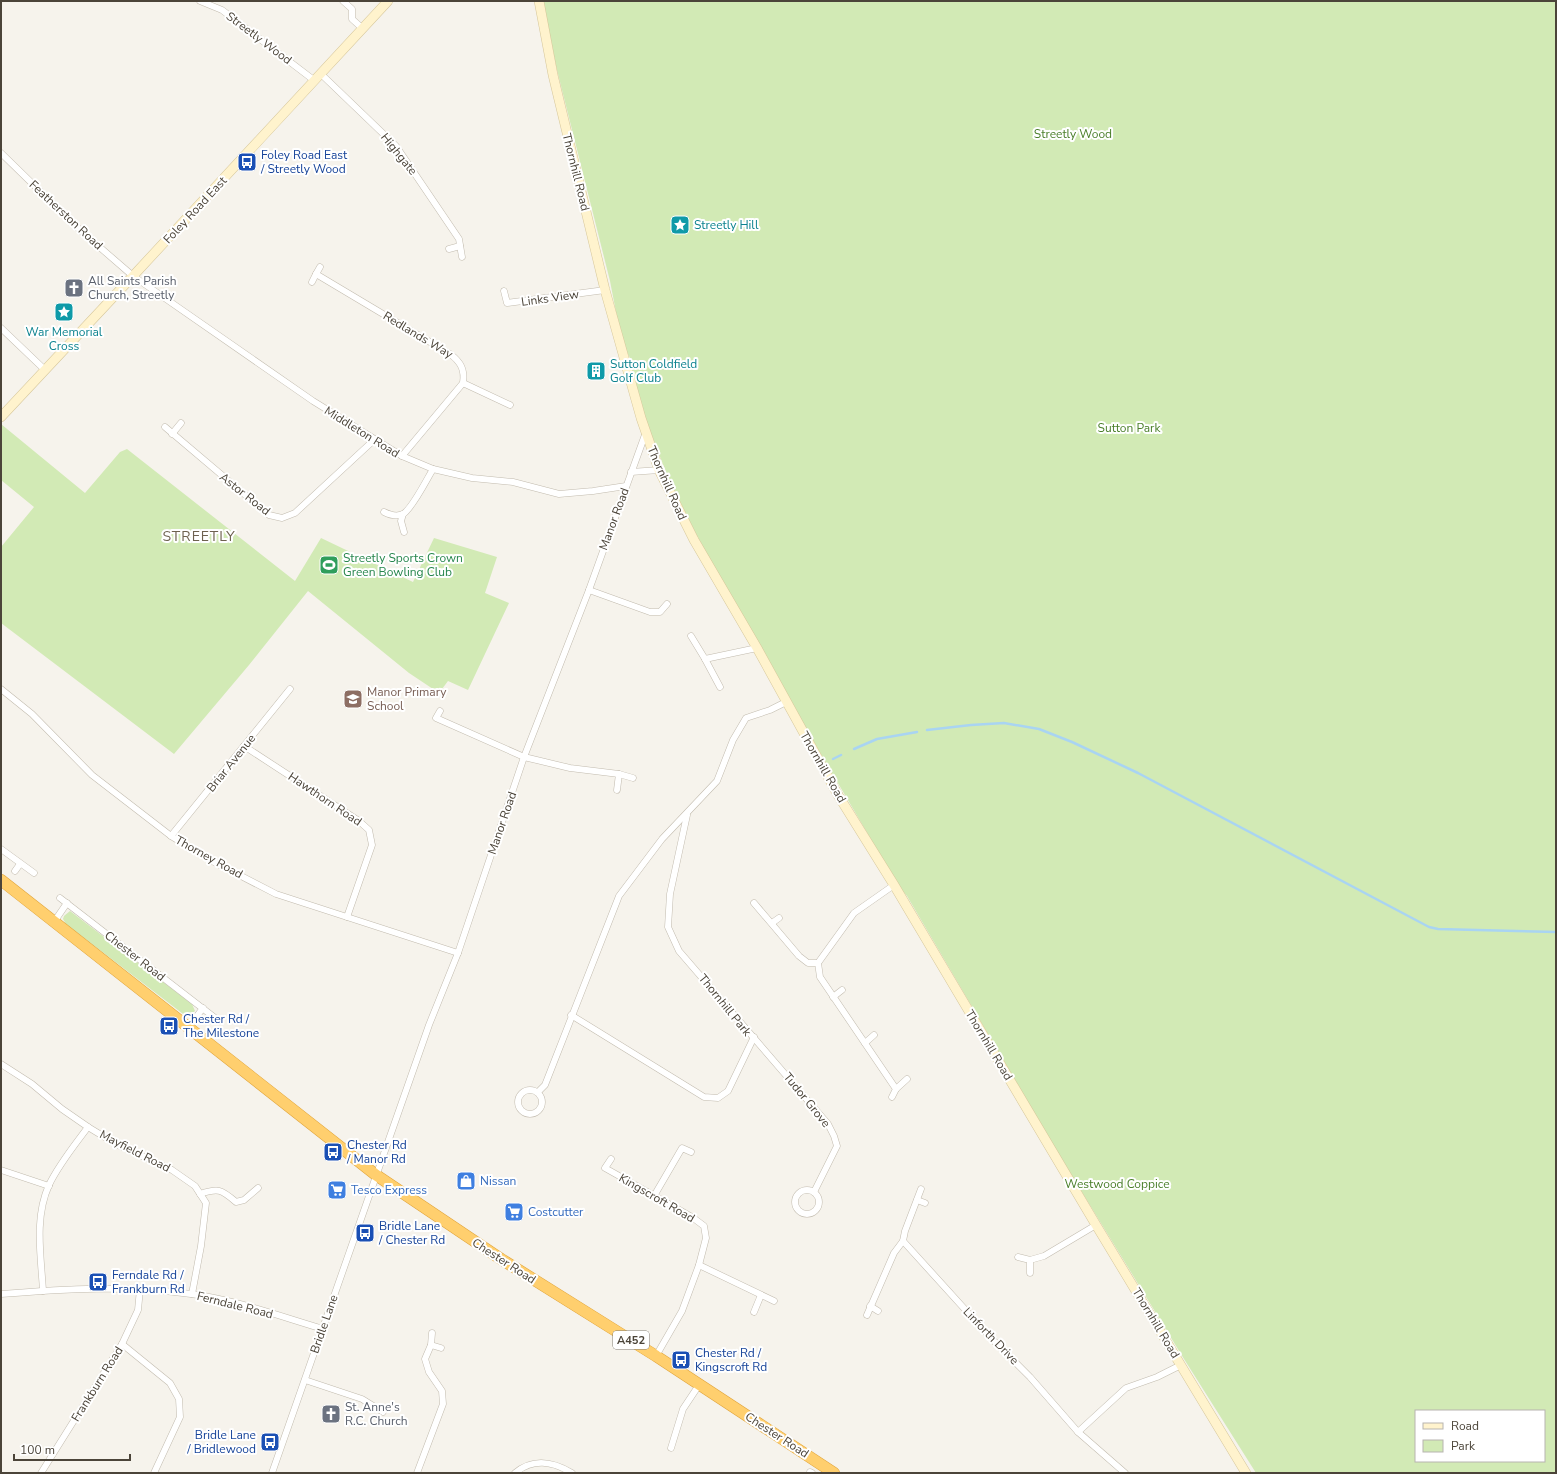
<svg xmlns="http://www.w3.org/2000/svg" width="1557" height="1474" viewBox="0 0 1557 1474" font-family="'Nunito Sans',sans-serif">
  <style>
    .green { fill: #d2eab5; fill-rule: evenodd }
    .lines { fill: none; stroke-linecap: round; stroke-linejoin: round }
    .stream { stroke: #a9d4f2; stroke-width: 2.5 }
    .street-casing { stroke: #c2bbae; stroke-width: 7 }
    .secondary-casing { stroke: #d6c79b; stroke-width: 10 }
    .highway-casing { stroke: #e0a43c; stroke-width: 12 }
    .street { stroke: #fff; stroke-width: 6 }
    .secondary { stroke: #fff3cd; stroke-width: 9 }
    .highway { stroke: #ffcf6e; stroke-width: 11 }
    .labels { text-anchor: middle; stroke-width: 4; stroke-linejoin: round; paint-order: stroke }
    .shield { fill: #fff; stroke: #817c74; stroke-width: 1 }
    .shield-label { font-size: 11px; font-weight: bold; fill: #4b4439 }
    .street-label { font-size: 12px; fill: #4b4439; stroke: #fff }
    .park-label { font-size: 12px; fill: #4a7f2a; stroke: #fff }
    .transit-label { font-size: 12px; fill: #164399; stroke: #fff; text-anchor: start }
    .culture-label { font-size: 12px; fill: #0d838f; stroke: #fff; text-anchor: start }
    .worship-label { font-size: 12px; fill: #5b616d; stroke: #fff; text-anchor: start }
    .leisure-label { font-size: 12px; fill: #27864d; stroke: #fff; text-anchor: start }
    .education-label { font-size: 12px; fill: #785e54; stroke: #fff; text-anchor: start }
    .shop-label { font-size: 12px; fill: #366cbe; stroke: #fff; text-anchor: start }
    .quarter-label { font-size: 14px; letter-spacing: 1px; fill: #6e6250; stroke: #fff }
  </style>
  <rect width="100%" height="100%" fill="#f6f3ec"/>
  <g class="green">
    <path d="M543 1H1556V1473H1256L1184 1359 1055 1148 907 896 899 887 755 642 695 532 674 492 647 424 631 368 630 358 622 343 610 281 556 66ZM1416 1411H1544V1461H1416Z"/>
    <polygon points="1,424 85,493 120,452 127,449 295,581 321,538 413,582 434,538 497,557 485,593 509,603 468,690 448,681 439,693 409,673 308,591 249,665 174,754 1,623 1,547 34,507 1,480"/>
    <polygon points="70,911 192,1004 195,1011 187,1017 66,924 63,919 64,916"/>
  </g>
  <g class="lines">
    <g class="stream">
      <polyline points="927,730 971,725 1004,723 1039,729 1072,742 1138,773 1429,927 1438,929 1556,932"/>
      <polyline points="854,749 877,739 917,732"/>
      <polyline points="833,759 841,755"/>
    </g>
    <g class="street-casing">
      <g id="street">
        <polyline points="200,1 222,10 315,81"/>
        <polyline points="343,1 352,9 352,19 363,29"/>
        <polyline points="321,74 396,146 459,239 462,257"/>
        <polyline points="1,153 81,231 133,276 313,401 402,456 433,469 472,478 513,482 559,494 593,491 626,486"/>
        <polyline points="449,249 460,246"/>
        <path d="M320 267 316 274 450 354C461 362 465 370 463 383L402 456"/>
        <polyline points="312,282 316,274"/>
        <polyline points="504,291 507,303 605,290"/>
        <polyline points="1,328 45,370"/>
        <polyline points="463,383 510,405"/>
        <polyline points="165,427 269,515 282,518 295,513 374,440"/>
        <polyline points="172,434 181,423"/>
        <polyline points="631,472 659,470"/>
        <path d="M384 512C390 515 397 517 403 514 412 509 427 479 433 469"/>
        <polyline points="403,514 401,521 404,532"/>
        <polyline points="589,590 650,612 660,612 667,604"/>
        <polyline points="691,636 705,659"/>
        <polyline points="720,687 705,659 757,648"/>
        <polyline points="1,689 32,714 92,775 171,836 210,860 276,894 458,953"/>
        <polyline points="440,711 436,718 524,757 570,768 619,774 633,778"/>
        <polyline points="244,746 359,821 369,830 372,845 347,917"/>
        <polyline points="617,790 619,774"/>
        <polyline points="687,815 670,894 668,927 679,951 828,1124 834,1136 837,1146 814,1192"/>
        <polyline points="171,836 290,689"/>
        <polyline points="1,849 34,873"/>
        <polyline points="15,871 20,864"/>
        <polyline points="60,898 219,1021"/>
        <polyline points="754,903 799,956 808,963 818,963"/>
        <polyline points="54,922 67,903"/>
        <polyline points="772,923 779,918"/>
        <polyline points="833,997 842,990"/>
        <polyline points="571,1015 704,1097 718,1098 728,1091 754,1037"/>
        <polyline points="188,1028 203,1008"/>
        <polyline points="865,1043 874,1035"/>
        <polyline points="1,1064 32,1084 62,1109 88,1127 116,1144 172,1170 195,1186 206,1203 201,1246 192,1294"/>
        <polyline points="896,1089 907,1079"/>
        <circle cx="530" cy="1102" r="12"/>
        <polyline points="538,1092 545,1085 619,896 662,839 717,781 733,740 746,718 770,710 786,702"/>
        <polyline points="892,1097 896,1089 820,977 818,963 854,913 894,885"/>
        <polyline points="611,1159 605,1168 692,1217 704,1226 706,1238 699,1265 682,1311 656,1356"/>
        <polyline points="1,1170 49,1186"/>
        <circle cx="807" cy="1202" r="12"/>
        <path d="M200 1194C218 1188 221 1189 236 1202L244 1200 258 1188"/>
        <polyline points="654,1196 682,1148 691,1152"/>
        <polyline points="917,1200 925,1203"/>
        <polyline points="903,1241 990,1337 1030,1377 1078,1432 1125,1473"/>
        <polyline points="1018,1257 1030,1260 1044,1256 1096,1225"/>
        <polyline points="1030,1260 1030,1273"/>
        <polyline points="699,1265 774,1301"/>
        <path d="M43 1291C41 1256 34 1218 49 1185 59 1164 74 1146 88 1127"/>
        <path d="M1 1294C64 1289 129 1285 191 1294 236 1300 279 1316 323 1329"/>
        <polyline points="870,1306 878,1311"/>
        <polyline points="754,1312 761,1295"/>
        <polyline points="867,1315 894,1253 903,1241 905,1231 921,1189"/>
        <polyline points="122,1344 170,1383 179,1399 180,1417 154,1473"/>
        <polyline points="431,1345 441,1348"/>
        <polyline points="305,1380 362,1399 383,1412"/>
        <polyline points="1078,1432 1126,1388 1157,1377 1181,1365"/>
        <polyline points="671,1448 683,1409 699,1385"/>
        <polyline points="41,1473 122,1344 138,1310 140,1289"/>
        <polyline points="272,1473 429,1025 458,953 524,757 589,590 646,432"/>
        <polyline points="417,1473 443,1404 442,1391 429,1372 425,1359 431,1345 432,1333"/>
        <path d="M515 1473C533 1458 552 1461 572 1473"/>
        <polyline points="810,1473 810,1472 812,1473"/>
      </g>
    </g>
    <g class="secondary-casing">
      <g id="secondary">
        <polyline points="539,1 553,75 605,290 641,418 659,470 694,540 757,648 838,795 894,885 1096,1225 1246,1473"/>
        <polyline points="1,417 133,276 388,1"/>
      </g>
    </g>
    <g class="highway-casing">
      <polyline id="highway" points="1,880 376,1175 501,1259 656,1356 834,1473"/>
    </g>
    <use href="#street" class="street"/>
    <use href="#secondary" class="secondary"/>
    <use href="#highway" class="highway"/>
  </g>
  <defs>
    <g id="bus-square" transform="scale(1)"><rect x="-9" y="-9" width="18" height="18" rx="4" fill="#1a4fb4" stroke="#fff"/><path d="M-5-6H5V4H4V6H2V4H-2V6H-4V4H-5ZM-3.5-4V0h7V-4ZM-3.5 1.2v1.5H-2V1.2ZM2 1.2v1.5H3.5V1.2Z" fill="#fff"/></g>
    <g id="sight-square" transform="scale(1)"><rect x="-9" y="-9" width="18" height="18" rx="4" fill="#0f9aa8" stroke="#fff"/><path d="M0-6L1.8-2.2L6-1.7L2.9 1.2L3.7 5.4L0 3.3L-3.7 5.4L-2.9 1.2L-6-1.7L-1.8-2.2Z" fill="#fff"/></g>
    <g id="church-square" transform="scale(1)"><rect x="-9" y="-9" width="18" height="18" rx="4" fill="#6b7280" stroke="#fff"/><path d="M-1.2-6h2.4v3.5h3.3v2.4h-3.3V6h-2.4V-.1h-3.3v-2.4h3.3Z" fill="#fff"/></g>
    <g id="building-square" transform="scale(1)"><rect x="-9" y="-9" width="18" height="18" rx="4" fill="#0f9aa8" stroke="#fff"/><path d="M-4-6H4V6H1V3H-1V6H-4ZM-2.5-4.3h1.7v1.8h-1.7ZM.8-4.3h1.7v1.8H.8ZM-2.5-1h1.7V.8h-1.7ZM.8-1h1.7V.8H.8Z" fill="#fff"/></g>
    <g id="stadium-square" transform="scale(1)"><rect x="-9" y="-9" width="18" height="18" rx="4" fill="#2e9e5b" stroke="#fff"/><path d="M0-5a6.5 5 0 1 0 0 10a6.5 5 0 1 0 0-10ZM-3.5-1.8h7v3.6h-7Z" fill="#fff"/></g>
    <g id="school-square" transform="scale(1)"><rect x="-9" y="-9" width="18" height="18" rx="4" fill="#8d6e63" stroke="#fff"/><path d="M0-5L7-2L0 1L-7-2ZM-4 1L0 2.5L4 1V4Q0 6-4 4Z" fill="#fff"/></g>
    <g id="shop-square" transform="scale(1)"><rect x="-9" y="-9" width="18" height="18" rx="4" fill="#3f7fe0" stroke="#fff"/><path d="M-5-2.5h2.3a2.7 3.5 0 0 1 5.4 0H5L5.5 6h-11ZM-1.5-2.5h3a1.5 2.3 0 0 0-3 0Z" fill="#fff"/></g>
    <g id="supermarket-square" transform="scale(1)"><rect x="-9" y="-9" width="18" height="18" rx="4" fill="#3f7fe0" stroke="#fff"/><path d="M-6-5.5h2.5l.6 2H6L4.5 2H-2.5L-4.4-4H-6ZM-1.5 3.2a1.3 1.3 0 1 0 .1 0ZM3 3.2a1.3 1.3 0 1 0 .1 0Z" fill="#fff"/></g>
  </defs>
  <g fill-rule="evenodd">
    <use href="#bus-square" x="247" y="162"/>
    <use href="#sight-square" x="680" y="225"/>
    <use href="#church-square" x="74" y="288"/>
    <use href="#sight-square" x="64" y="312"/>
    <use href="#building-square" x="596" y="371"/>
    <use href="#stadium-square" x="329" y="565"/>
    <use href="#school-square" x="353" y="699"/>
    <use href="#bus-square" x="169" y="1026"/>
    <use href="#bus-square" x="333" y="1152"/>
    <use href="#shop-square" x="466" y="1181"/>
    <use href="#supermarket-square" x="337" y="1190"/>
    <use href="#supermarket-square" x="514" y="1212"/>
    <use href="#bus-square" x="365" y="1233"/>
    <use href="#bus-square" x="98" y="1282"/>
    <use href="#bus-square" x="681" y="1360"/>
    <use href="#church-square" x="331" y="1414"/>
    <use href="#bus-square" x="270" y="1442"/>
  </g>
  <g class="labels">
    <rect class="shield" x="613" y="1331" width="36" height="18" rx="3"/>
    <g class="shield-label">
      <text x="631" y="1344">A452</text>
    </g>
    <g class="street-label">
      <text transform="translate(259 38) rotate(37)" y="4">Streetly Wood</text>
      <text transform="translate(399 154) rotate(51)" y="4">Highgate</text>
      <text transform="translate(576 172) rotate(76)" y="4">Thornhill Road</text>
      <text transform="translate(195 210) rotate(-47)" y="4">Foley Road East</text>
      <text transform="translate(66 215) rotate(43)" y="4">Featherston Road</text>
      <text transform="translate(550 298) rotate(-8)" y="4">Links View</text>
      <text transform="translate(418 335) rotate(31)" y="4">Redlands Way</text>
      <text transform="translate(362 432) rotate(32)" y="4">Middleton Road</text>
      <text transform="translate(667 483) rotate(66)" y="4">Thornhill Road</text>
      <text transform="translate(245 494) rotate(38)" y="4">Astor Road</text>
      <text transform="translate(614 519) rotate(-70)" y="4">Manor Road</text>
      <text transform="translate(231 763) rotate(-51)" y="4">Briar Avenue</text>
      <text transform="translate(823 767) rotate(60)" y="4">Thornhill Road</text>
      <text transform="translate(325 799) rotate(34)" y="4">Hawthorn Road</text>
      <text transform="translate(502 823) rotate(-71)" y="4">Manor Road</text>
      <text transform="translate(209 857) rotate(29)" y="4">Thorney Road</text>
      <text transform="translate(135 956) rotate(38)" y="4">Chester Road</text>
      <text transform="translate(725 1005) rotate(51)" y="4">Thornhill Park</text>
      <text transform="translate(989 1045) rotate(59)" y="4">Thornhill Road</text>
      <text transform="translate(807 1100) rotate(51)" y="4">Tudor Grove</text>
      <text transform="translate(135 1151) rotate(27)" y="4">Mayfield Road</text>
      <text transform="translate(657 1198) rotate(30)" y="4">Kingscroft Road</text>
      <text transform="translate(504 1261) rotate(33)" y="4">Chester Road</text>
      <text transform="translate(235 1305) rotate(14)" y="4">Ferndale Road</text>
      <text transform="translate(1156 1323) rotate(59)" y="4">Thornhill Road</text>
      <text transform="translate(324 1324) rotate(-71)" y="4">Bridle Lane</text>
      <text transform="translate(991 1336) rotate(46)" y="4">Linforth Drive</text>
      <text transform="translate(97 1384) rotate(-58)" y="4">Frankburn Road</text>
      <text transform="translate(777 1435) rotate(33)" y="4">Chester Road</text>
    </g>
    <g class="park-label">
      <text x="1073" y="138">Streetly Wood</text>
      <text x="1129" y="432">Sutton Park</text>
      <text x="1117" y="1188">Westwood Coppice</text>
    </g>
    <g class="transit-label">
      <text x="261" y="159">Foley Road East<tspan x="261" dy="14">/ Streetly Wood</tspan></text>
      <text x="183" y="1023">Chester Rd /<tspan x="183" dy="14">The Milestone</tspan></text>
      <text x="347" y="1149">Chester Rd<tspan x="347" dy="14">/ Manor Rd</tspan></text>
      <text x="379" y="1230">Bridle Lane<tspan x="379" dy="14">/ Chester Rd</tspan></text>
      <text x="112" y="1279">Ferndale Rd /<tspan x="112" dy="14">Frankburn Rd</tspan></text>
      <text x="695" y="1357">Chester Rd /<tspan x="695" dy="14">Kingscroft Rd</tspan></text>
      <text x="256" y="1439" text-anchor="end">Bridle Lane<tspan x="256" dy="14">/ Bridlewood</tspan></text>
    </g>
    <g class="culture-label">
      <text x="694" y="229">Streetly Hill</text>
      <text x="64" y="336" text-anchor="middle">War Memorial<tspan x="64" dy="14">Cross</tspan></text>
      <text x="610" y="368">Sutton Coldfield<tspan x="610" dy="14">Golf Club</tspan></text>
    </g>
    <g class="worship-label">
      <text x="88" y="285">All Saints Parish<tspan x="88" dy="14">Church, Streetly</tspan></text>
      <text x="345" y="1411">St. Anne's<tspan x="345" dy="14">R.C. Church</tspan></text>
    </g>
    <g class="leisure-label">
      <text x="343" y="562">Streetly Sports Crown<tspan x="343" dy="14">Green Bowling Club</tspan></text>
    </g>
    <g class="education-label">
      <text x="367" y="696">Manor Primary<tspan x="367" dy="14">School</tspan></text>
    </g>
    <g class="shop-label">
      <text x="480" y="1185">Nissan</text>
      <text x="351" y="1194">Tesco Express</text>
      <text x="528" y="1216">Costcutter</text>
    </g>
    <g class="quarter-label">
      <text x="199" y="541">STREETLY</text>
    </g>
  </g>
  <rect width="1557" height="1474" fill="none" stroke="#4b4439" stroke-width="4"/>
  <rect x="1415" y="1410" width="130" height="52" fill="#ffffff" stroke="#b7b4b0"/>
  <rect x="1423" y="1423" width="20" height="6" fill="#fff3cd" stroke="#b7b4b0"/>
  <text x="1451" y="1430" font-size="12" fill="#4b4439">Road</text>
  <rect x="1423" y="1440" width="20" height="12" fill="#d2eab5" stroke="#b7b4b0"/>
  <text x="1451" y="1450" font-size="12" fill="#4b4439">Park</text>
  <path d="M14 1454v6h116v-6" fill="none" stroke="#4b4439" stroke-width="2"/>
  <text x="20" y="1454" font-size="12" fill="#4b4439" stroke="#ffffff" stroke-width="3" paint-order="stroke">100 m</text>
</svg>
